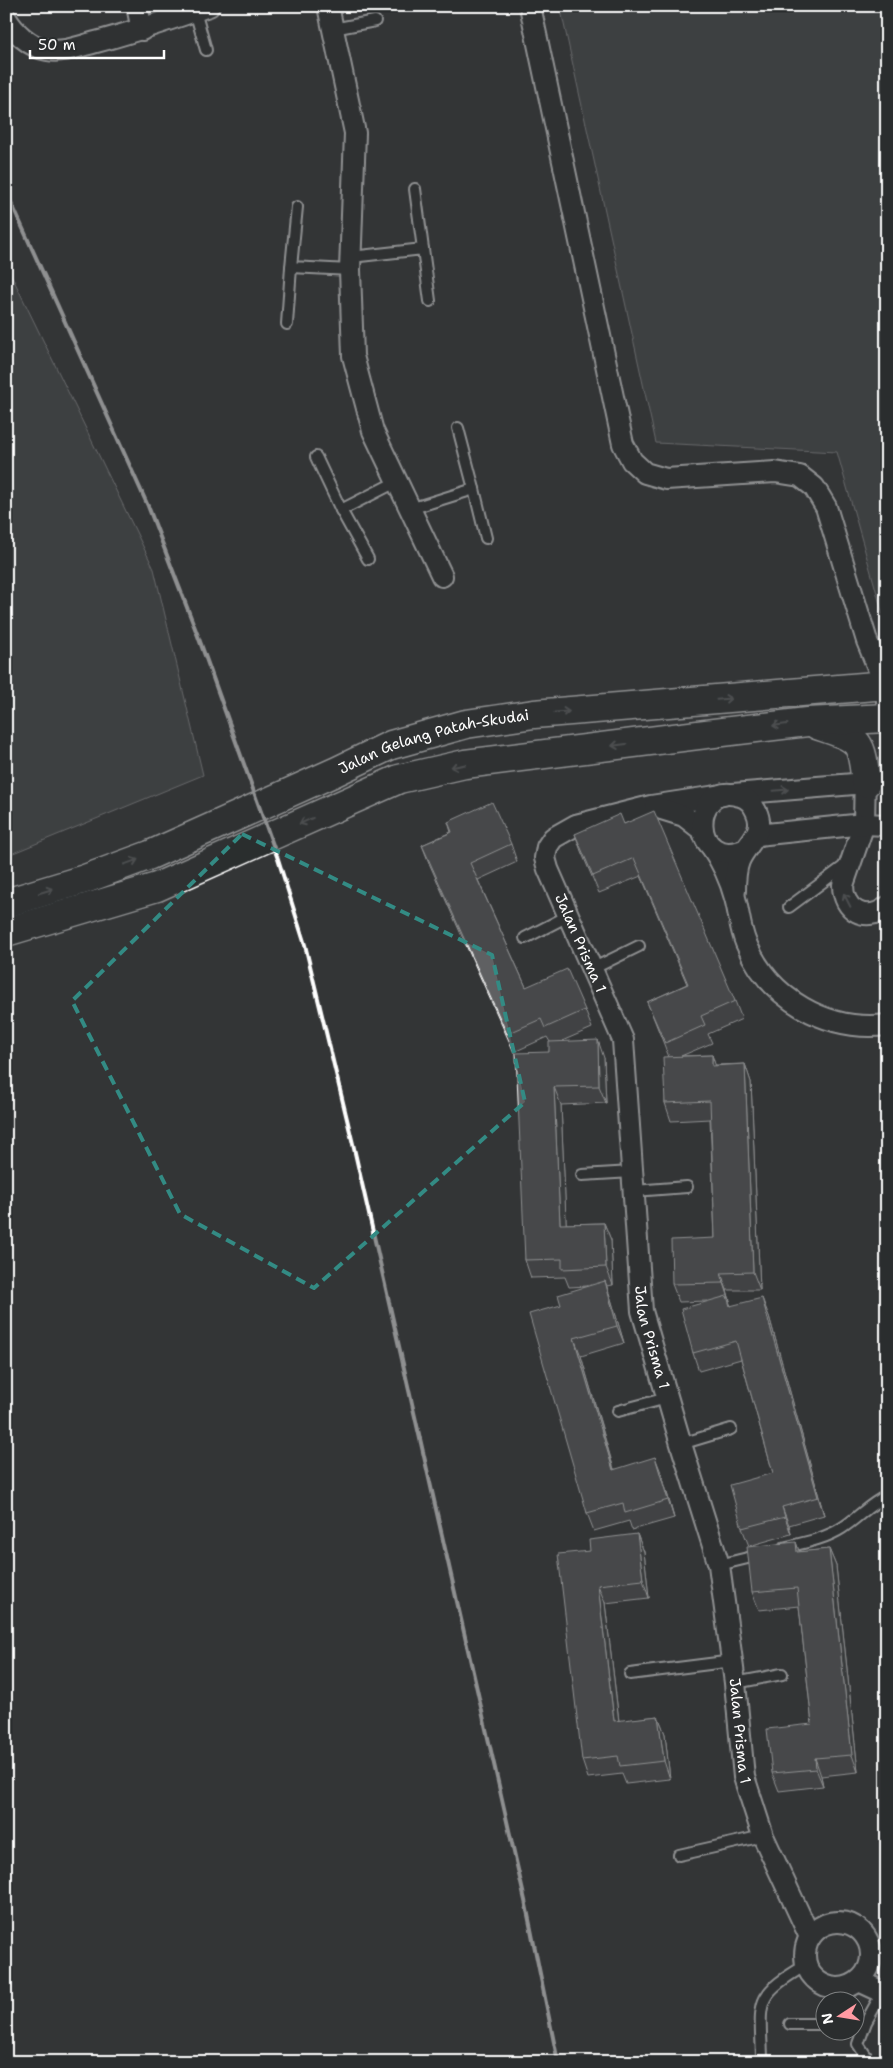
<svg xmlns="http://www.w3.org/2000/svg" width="893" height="2068" viewBox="0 0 893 2068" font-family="'Shantell Sans',sans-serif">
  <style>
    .green { fill: #4c4f50; stroke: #a6a7a8 }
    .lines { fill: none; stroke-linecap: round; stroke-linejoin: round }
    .service-casing { stroke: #fff; stroke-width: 14 }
    .minor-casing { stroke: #fff; stroke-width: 24 }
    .primary-casing { stroke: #fff; stroke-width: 31 }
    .service { stroke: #2a2d2e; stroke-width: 10 }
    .minor { stroke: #2a2d2e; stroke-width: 20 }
    .primary { stroke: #2a2d2e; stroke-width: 28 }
    .rail { stroke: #fff; stroke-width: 4 }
    .wall { fill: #525354; stroke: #fff }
    .shaded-wall { fill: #424445; stroke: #fff }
    .building { fill: #5f6162; stroke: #fff }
    .oneway { stroke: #6a6c6d }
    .marked { fill: none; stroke: #338b84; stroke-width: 4; stroke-dasharray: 10 6; stroke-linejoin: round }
    .labels { text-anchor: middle; stroke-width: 5; stroke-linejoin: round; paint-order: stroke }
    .street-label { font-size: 15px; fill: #fff; stroke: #2a2d2e }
  </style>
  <rect width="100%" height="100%" fill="#333536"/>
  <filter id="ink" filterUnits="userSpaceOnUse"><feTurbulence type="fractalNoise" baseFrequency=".02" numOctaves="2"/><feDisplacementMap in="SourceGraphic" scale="10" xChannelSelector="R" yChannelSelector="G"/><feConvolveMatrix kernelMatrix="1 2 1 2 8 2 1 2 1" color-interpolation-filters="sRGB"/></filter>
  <g filter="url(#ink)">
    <g class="green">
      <polygon points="560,6 887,6 887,629 837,452 656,443"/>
      <polygon points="6,264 154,569 203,775 6,856"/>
    </g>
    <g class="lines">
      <g class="service-casing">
        <g id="service">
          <polyline points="195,11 206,50"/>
          <polyline points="333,29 375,21"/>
          <polyline points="415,189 423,249"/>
          <polyline points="297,207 291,267 350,270"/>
          <polyline points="351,257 423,249 430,301"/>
          <polyline points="287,324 291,267"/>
          <polyline points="316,457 341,510 396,482"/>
          <polyline points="474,489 486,538"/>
          <polyline points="410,509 474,489 458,428"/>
          <polyline points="341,510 368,559"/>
          <polyline points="789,907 847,864"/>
          <polyline points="525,938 568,916"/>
          <polyline points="592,969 639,946"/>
          <polyline points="582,1175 632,1172"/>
          <polyline points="634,1191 687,1187"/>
          <polyline points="618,1411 667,1398"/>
          <polyline points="681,1444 731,1429"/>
          <path d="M783 1548C803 1543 825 1539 842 1528 858 1518 869 1504 887 1496"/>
          <polyline points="719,1565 760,1555"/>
          <polyline points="630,1674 733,1661"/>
          <polyline points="735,1683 782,1674"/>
          <polyline points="679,1855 763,1836"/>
          <polyline points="790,2024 826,2024"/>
          <path d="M762 2057C760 2000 754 1996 806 1965"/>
          <polyline points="870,2062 858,2044 866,2022 882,1993"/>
        </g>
      </g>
      <g class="minor-casing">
        <g id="minor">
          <polyline points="137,6 142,30"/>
          <polyline points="328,6 355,133 350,270 353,356 373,431 442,576"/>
          <polyline points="530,6 623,444 632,461 645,473 666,479 775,472 800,476 814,487 826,507 867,641 885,685 887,701"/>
          <path d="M6 18C14 32 30 47 47 50 64 53 80 46 96 42 135 32 171 19 209 6"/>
          <path d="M865 771 864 824 843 885C843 911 866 923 887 907"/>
          <polyline points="733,794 866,783"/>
          <path id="s1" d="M723 795 651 806 576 825 553 838 547 847 545 858 548 869 623 1040 642 1311 681 1444 719 1565 735 1683 744 1777 763 1836 810 1937"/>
          <polyline points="655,807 684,816 702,830"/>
          <polyline points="757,835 864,824 887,825"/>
          <path d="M711 846C722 862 730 879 735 898 739 912 740 929 746 943 769 999 827 1032 887 1025"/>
          <path d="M735 891C735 881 735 871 739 861 746 843 767 833 756 811 753 804 747 798 740 796 689 779 689 873 746 849"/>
          <circle cx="838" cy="1955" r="33"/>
          <polyline points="859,1981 887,1994"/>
        </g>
      </g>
      <g class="primary-casing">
        <g id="primary">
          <path d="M817 725C860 740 861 737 866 783"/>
          <path id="s2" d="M6 903 85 879 150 855 335 772 391 745 466 724 534 714 887 685"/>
          <polyline points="6,932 157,887 399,779 465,764 714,733 807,722 887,718"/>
        </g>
      </g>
      <use href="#service" class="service"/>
      <use href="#minor" class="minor"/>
      <use href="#primary" class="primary"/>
      <polyline class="rail" points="6,191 148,506 198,636 278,859 305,945 353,1144 526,1905 558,2062"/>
    </g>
    <g class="wall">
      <polygon points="448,822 511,844 517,862 478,880 526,987 585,1010 592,1028 562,1041 604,1058 606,1103 561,1105 566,1224 604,1223 611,1240 613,1285 606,1286 611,1299 624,1343 581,1356 614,1469 662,1475 674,1518 632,1530 629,1521 594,1531 587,1513 561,1305 588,1286 569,1287 565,1277 531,1278 525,1260 549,1052 550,1042 547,1037 514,1052 429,863 422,845 451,832"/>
      <polygon points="624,824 735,1001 742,1019 708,1034 712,1043 681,1056 712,1055 715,1065 745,1064 751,1082 760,1290 727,1290 730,1301 729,1301 731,1306 769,1316 824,1515 789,1525 791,1534 749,1546 742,1528 773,1473 741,1359 699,1371 693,1353 708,1301 679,1302 672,1284 715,1238 710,1119 671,1121 665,1103 669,1057 654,1019 647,1002 687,984 641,876 599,893 581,851 575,834"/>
      <polygon points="637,1534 644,1552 649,1598 605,1603 619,1721 658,1716 665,1734 670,1779 626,1784 622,1774 588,1778 582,1760 590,1551"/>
      <polygon points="796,1542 799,1552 829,1549 836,1566 858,1772 821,1776 823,1786 779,1791 772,1773 812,1724 799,1606 759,1610 752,1592"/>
    </g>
    <g class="shaded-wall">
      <polygon points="598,1040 604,1058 606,1103 599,1086"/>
      <polygon points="712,1055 718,1073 712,1066"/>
      <polygon points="745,1064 751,1082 760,1290 753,1272"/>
      <polygon points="554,1087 561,1105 567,1242 560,1224"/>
      <polygon points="604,1223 611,1240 613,1285 606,1267"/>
      <polygon points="721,1273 727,1290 730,1301 724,1283"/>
      <polygon points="605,1281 611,1299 624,1343 617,1326"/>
      <polygon points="762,1298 769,1316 824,1515 818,1497"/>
      <polygon points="574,1338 581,1356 619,1488 613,1470"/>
      <polygon points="655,1457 662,1475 674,1518 668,1500"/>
      <polygon points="782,1507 789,1525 791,1534 785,1517"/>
      <polygon points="637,1534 644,1552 649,1598 643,1580"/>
      <polygon points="796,1542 802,1560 797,1552"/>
      <polygon points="829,1549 836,1566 858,1772 852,1755"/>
      <polygon points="598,1585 605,1603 621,1739 614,1721"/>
      <polygon points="658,1716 665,1734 670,1779 664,1761"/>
      <polygon points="815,1758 821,1776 823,1786 816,1769"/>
    </g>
    <g class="building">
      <polygon points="492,802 511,844 470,863 526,987 567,969 585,1010 545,1028 541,1019 507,1034 422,845 452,832 448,822"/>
      <polygon points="654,811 735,1001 701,1016 705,1025 665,1043 647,1002 688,984 634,858 593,876 575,834 620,814 624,824"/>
      <polygon points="598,1040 599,1086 554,1087 560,1224 604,1223 606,1267 562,1269 562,1259 525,1260 516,1053 549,1052 549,1042"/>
      <polygon points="712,1055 712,1066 745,1064 753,1272 721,1273 724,1283 672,1284 671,1240 715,1238 710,1101 665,1103 663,1057"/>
      <polygon points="605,1281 617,1326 574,1338 613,1470 655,1457 668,1500 625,1513 623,1503 587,1513 529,1314 561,1305 558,1295"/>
      <polygon points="727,1296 730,1306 762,1298 818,1497 782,1507 785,1517 742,1528 730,1485 773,1473 736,1341 693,1353 681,1309"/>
      <polygon points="637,1534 643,1580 598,1585 614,1721 658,1716 664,1761 620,1766 618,1756 582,1760 558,1554 590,1551 589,1540"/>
      <polygon points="796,1542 797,1552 829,1549 852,1755 815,1758 816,1769 772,1773 767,1729 812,1724 797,1588 752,1592 747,1547"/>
    </g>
    <defs><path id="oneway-shaft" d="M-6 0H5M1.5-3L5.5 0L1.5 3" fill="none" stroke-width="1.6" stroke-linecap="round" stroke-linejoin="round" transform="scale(1.25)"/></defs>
    <g class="oneway">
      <use href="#oneway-shaft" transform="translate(724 699) rotate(-5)"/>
      <use href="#oneway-shaft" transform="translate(562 712) rotate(-4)"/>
      <use href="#oneway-shaft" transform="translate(780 725) rotate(173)"/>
      <use href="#oneway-shaft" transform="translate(619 745) rotate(173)"/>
      <use href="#oneway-shaft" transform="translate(458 766) rotate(168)"/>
      <use href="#oneway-shaft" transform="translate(781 790) rotate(-5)"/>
      <use href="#oneway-shaft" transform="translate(306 821) rotate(156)"/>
      <use href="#oneway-shaft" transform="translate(131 862) rotate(-20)"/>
      <use href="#oneway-shaft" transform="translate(46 891) rotate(-17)"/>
      <use href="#oneway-shaft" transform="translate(847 900) rotate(-117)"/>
    </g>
  </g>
  <path d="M0 0H893V2068H0ZM242 834 492 955 525 1102 314 1288 180 1214 72 1001Z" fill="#333536" fill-opacity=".55" fill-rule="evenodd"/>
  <path class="marked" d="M242 834 492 955 525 1102 314 1288 180 1214 72 1001Z"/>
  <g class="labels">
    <g class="street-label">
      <text dy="5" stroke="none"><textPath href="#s2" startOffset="459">Jalan Gelang Patah-Skudai</textPath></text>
      <text dy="5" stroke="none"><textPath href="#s1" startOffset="291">Jalan Prisma 1</textPath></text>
      <text dy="5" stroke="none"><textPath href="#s1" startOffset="696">Jalan Prisma 1</textPath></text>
      <text dy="5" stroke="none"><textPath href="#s1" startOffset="1101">Jalan Prisma 1</textPath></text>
    </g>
  </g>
  <rect width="893" height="2068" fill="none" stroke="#2a2d2e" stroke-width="25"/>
  <rect x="12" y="12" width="868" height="2043" fill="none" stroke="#fff" stroke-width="2" filter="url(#ink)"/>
  <g transform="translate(840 2016) rotate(258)"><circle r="24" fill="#2a2d2e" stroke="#7f8182"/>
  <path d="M0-4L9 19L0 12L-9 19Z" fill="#ff9aa2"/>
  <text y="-8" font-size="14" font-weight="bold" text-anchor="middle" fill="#ffffff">N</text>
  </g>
  <path d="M30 50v8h134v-8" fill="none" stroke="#ffffff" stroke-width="2.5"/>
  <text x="38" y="50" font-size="15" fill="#ffffff" stroke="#2a2d2e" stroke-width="4" paint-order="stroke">50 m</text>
</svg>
